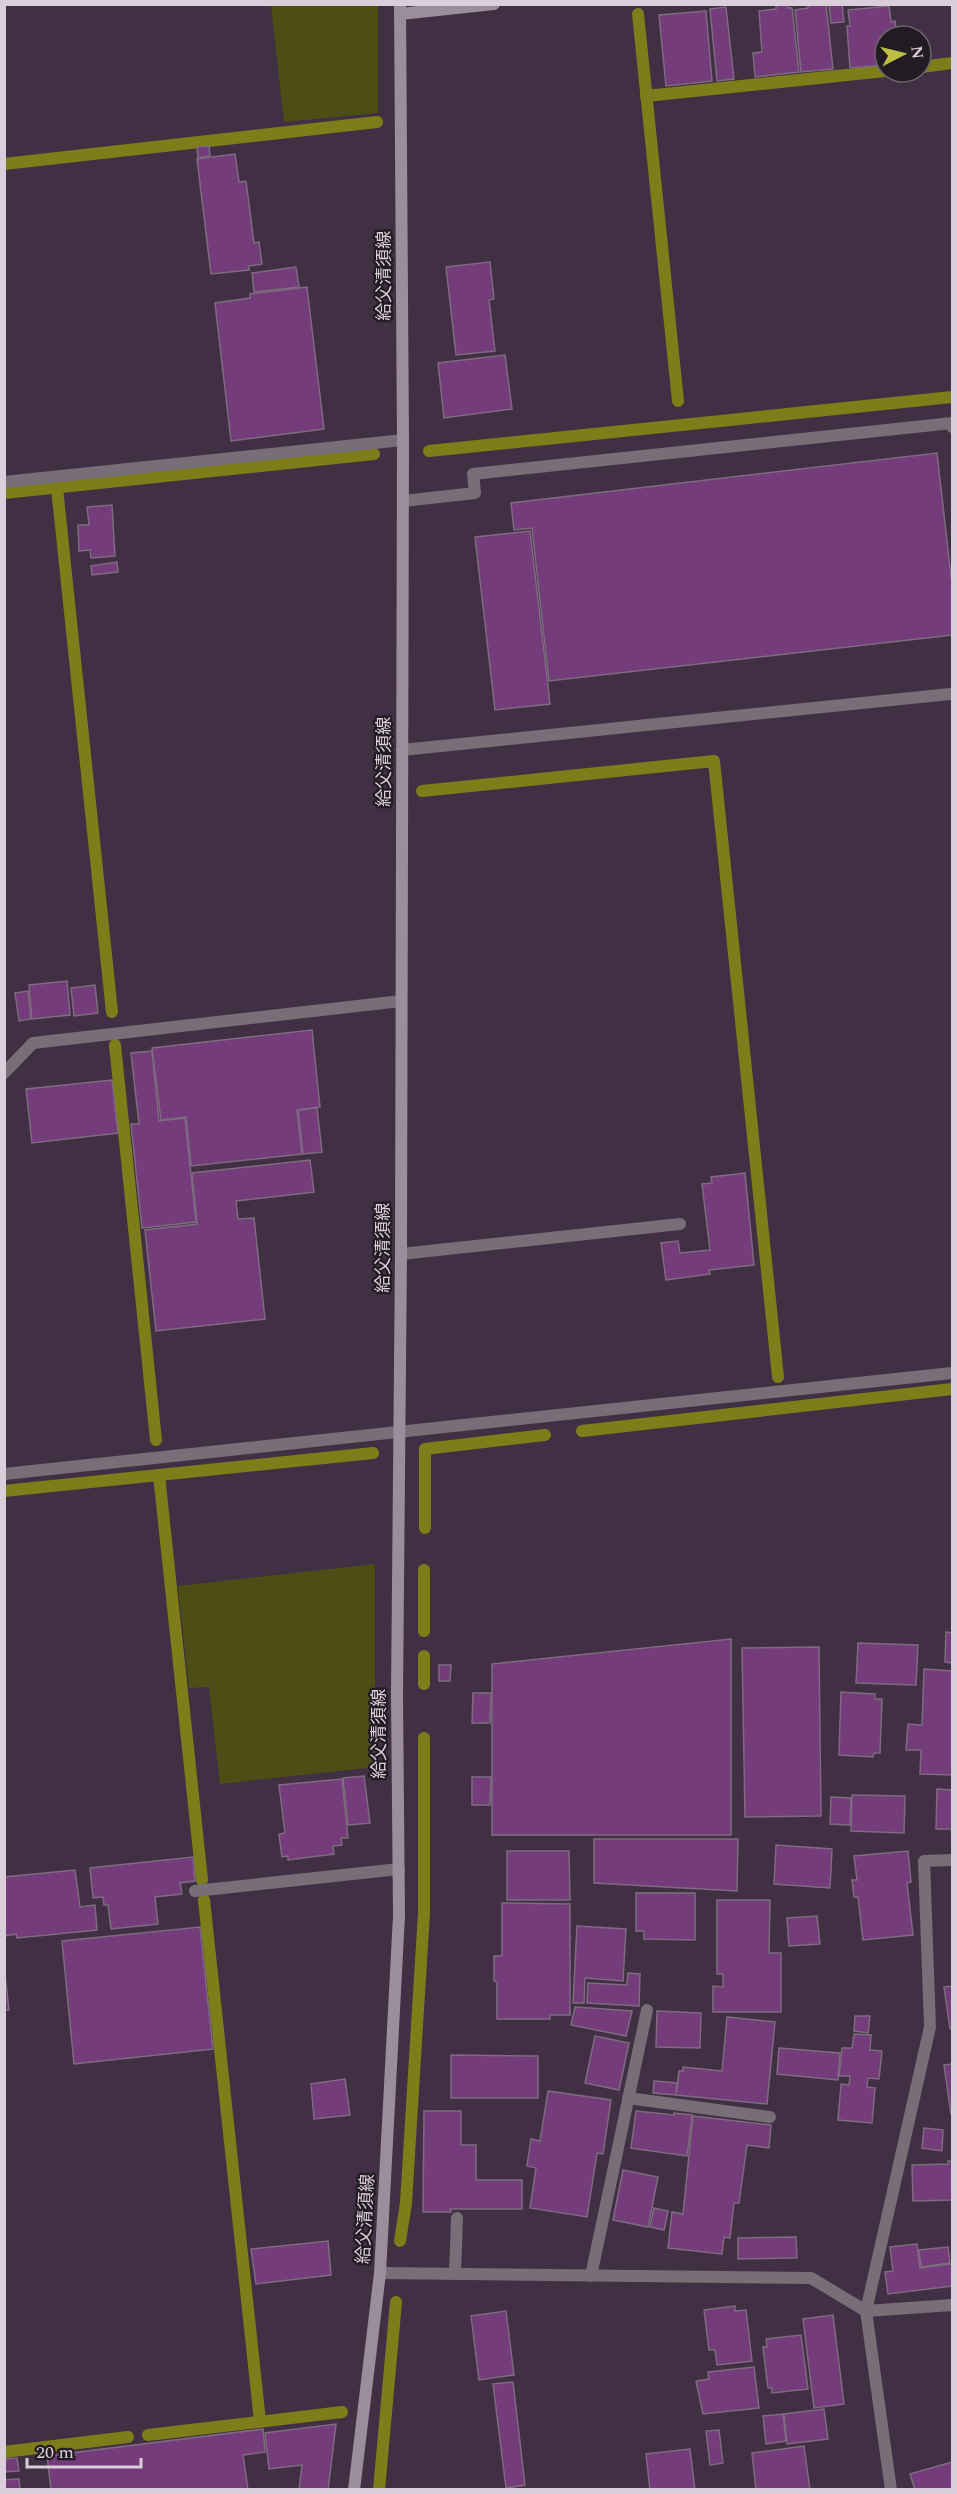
<svg xmlns="http://www.w3.org/2000/svg" width="957" height="2494" viewBox="0 0 957 2494" font-family="Spectral,'Noto Sans JP',serif">
  <style>
    .green { fill: #4d4e16 }
    .lines { fill: none; stroke-linecap: round; stroke-linejoin: round }
    .stream { stroke: #7d7e19; stroke-width: 12 }
    .building { fill: #743c7a; stroke: #7e6b80; stroke-width: 1.5 }
    .lane { stroke: #776e78; stroke-width: 12 }
    .street { stroke: #776e78; stroke-width: 12 }
    .secondary { stroke: #9b8d9c; stroke-width: 12 }
    .labels { text-anchor: middle; stroke-width: 4.5; stroke-linejoin: round; paint-order: stroke }
    .street-label { font-size: 18px; fill: #dacedb; stroke: #231b24 }
  </style>
  <rect width="100%" height="100%" fill="#413043"/>
  <g class="green">
    <polygon points="271,5 378,5 378,113 284,122"/>
    <polygon points="375,1564 375,1767 220,1784 209,1687 189,1688 178,1586"/>
  </g>
  <g class="lines">
    <g class="stream">
      <polyline points="638,14 678,401"/>
      <polyline points="921,67 952,63"/>
      <polyline points="646,96 885,71"/>
      <polyline points="4,164 377,122"/>
      <polyline points="429,451 952,397"/>
      <polyline points="57,488 112,1012"/>
      <polyline points="4,493 374,454"/>
      <polyline points="422,791 714,761 778,1377"/>
      <polyline points="115,1045 156,1440"/>
      <polyline points="582,1431 952,1389"/>
      <polyline points="159,1475 202,1880"/>
      <polyline points="4,1491 373,1453"/>
      <polyline points="425,1528 425,1449 545,1435"/>
      <polyline points="424,1631 424,1570"/>
      <polyline points="424,1656 424,1684"/>
      <polyline points="204,1900 260,2421"/>
      <polyline points="400,2241 406,2203 424,1912 424,1738"/>
      <polyline points="148,2435 342,2412"/>
      <polyline points="4,2452 128,2437"/>
      <polyline points="379,2490 396,2302"/>
    </g>
  </g>
  <g class="building">
    <polygon points="776,4 788,4 788,8 792,8 799,72 755,77 753,53 762,52 759,11 776,9"/>
    <polygon points="808,4 826,4 833,69 801,72 795,10 808,8"/>
    <polygon points="829,4 842,4 844,22 831,23"/>
    <polygon points="889,6 891,22 895,21 897,36 885,36 885,65 850,68 847,26 850,26 848,10"/>
    <polygon points="726,7 734,79 717,81 710,9"/>
    <polygon points="706,11 712,81 666,86 659,15"/>
    <polygon points="209,146 210,156 198,158 197,147"/>
    <polygon points="235,154 239,182 246,181 254,243 259,242 262,264 249,266 249,270 211,274 197,159"/>
    <polygon points="490,262 494,299 489,300 495,351 456,355 446,267"/>
    <polygon points="296,267 299,287 254,292 252,273"/>
    <polygon points="307,287 324,429 231,441 215,303 250,298 250,294"/>
    <polygon points="505,355 512,409 444,418 438,363"/>
    <polygon points="937,453 952,585 952,635 549,681 532,528 514,530 511,503"/>
    <polygon points="112,505 115,556 91,558 90,550 79,551 78,525 89,525 87,507"/>
    <polygon points="530,531 550,704 495,710 475,537"/>
    <polygon points="117,562 118,572 92,575 91,566"/>
    <polygon points="67,981 70,1015 32,1019 29,985"/>
    <polygon points="95,985 98,1013 74,1016 71,988"/>
    <polygon points="28,991 31,1019 19,1021 15,993"/>
    <polygon points="312,1030 320,1107 297,1110 302,1154 191,1166 186,1117 161,1120 152,1048"/>
    <polygon points="152,1051 159,1121 185,1118 196,1222 142,1228 131,1124 139,1124 131,1053"/>
    <polygon points="112,1080 118,1133 32,1143 26,1089"/>
    <polygon points="317,1108 322,1152 303,1154 298,1110"/>
    <polygon points="310,1160 314,1192 236,1201 238,1219 254,1218 265,1319 156,1331 145,1230 197,1224 192,1173"/>
    <polygon points="745,1173 754,1265 709,1270 710,1274 666,1280 661,1243 678,1241 680,1253 710,1250 702,1184 712,1183 711,1177"/>
    <polygon points="946,1632 952,1633 952,1663 945,1662"/>
    <polygon points="731,1639 731,1835 492,1835 492,1664"/>
    <polygon points="858,1643 918,1645 916,1685 856,1683"/>
    <polygon points="819,1647 821,1816 745,1817 742,1648"/>
    <polygon points="439,1665 451,1665 450,1681 439,1681"/>
    <polygon points="924,1669 952,1671 952,1775 920,1774 921,1750 906,1750 908,1724 922,1725"/>
    <polygon points="841,1692 875,1694 875,1699 882,1699 880,1753 874,1753 873,1757 839,1755"/>
    <polygon points="473,1693 491,1693 490,1723 472,1723"/>
    <polygon points="364,1776 370,1823 348,1825 343,1778"/>
    <polygon points="472,1777 491,1777 490,1805 472,1805"/>
    <polygon points="342,1779 348,1838 341,1838 342,1845 333,1846 334,1854 288,1860 288,1856 282,1857 279,1834 285,1833 279,1785"/>
    <polygon points="937,1789 952,1790 952,1829 936,1829"/>
    <polygon points="852,1795 905,1796 904,1833 851,1831"/>
    <polygon points="831,1797 851,1798 850,1825 830,1824"/>
    <polygon points="594,1839 738,1839 737,1891 594,1883"/>
    <polygon points="776,1845 832,1849 830,1888 774,1884"/>
    <polygon points="507,1851 569,1851 570,1900 507,1900"/>
    <polygon points="908,1851 911,1882 907,1883 913,1935 863,1940 858,1897 854,1897 852,1880 857,1880 854,1856"/>
    <polygon points="193,1857 195,1881 180,1883 182,1894 155,1897 158,1924 111,1929 108,1905 104,1905 103,1897 93,1898 90,1868"/>
    <polygon points="75,1870 80,1907 95,1905 97,1930 17,1938 16,1934 4,1936 4,1877"/>
    <polygon points="636,1893 695,1893 695,1940 644,1939 644,1931 636,1931"/>
    <polygon points="717,1900 770,1900 769,1953 781,1953 781,2012 713,2012 713,1986 723,1987 723,1974 717,1974"/>
    <polygon points="502,1903 570,1904 570,2015 550,2015 550,2019 497,2019 497,1982 494,1981 494,1956 502,1956"/>
    <polygon points="817,1916 820,1944 789,1946 787,1918"/>
    <polygon points="577,1926 626,1929 623,1981 585,1978 584,2003 573,2003"/>
    <polygon points="200,1927 213,2049 74,2064 62,1941"/>
    <polygon points="4,1967 9,2010 4,2010"/>
    <polygon points="628,1973 640,1974 639,2006 587,2003 588,1983 627,1985"/>
    <polygon points="952,1986 952,2029 950,2029 944,1987"/>
    <polygon points="575,2007 632,2011 626,2036 571,2025"/>
    <polygon points="657,2011 701,2013 700,2048 656,2047"/>
    <polygon points="855,2016 870,2016 868,2033 854,2031"/>
    <polygon points="727,2017 775,2022 767,2104 676,2095 679,2071 683,2071 683,2067 722,2071"/>
    <polygon points="854,2034 871,2035 870,2050 882,2051 879,2079 868,2078 867,2087 875,2088 872,2123 838,2120 841,2084 849,2085 850,2076 839,2076 842,2048 852,2048"/>
    <polygon points="595,2036 629,2043 619,2090 585,2083"/>
    <polygon points="779,2048 840,2053 838,2080 777,2074"/>
    <polygon points="451,2055 538,2056 538,2098 451,2098"/>
    <polygon points="952,2064 952,2114 951,2114 944,2065"/>
    <polygon points="345,2079 350,2115 314,2119 311,2084"/>
    <polygon points="654,2081 677,2083 676,2095 653,2093"/>
    <polygon points="548,2091 611,2100 603,2154 597,2153 587,2217 530,2208 536,2168 527,2166 531,2139 540,2141"/>
    <polygon points="424,2111 461,2111 461,2145 476,2145 476,2180 522,2180 522,2209 450,2209 451,2212 423,2212"/>
    <polygon points="636,2111 674,2115 674,2113 692,2115 687,2156 631,2148"/>
    <polygon points="693,2116 771,2125 769,2148 747,2145 739,2203 734,2203 730,2238 724,2237 722,2254 668,2248 672,2212 683,2214"/>
    <polygon points="924,2128 943,2130 942,2151 922,2148"/>
    <polygon points="948,2161 952,2161 952,2200 913,2201 912,2165 948,2164"/>
    <polygon points="623,2170 658,2177 648,2227 613,2220"/>
    <polygon points="654,2208 668,2211 664,2230 650,2227"/>
    <polygon points="796,2237 797,2258 738,2259 738,2238"/>
    <polygon points="328,2241 331,2275 256,2284 251,2249"/>
    <polygon points="917,2244 920,2268 952,2264 952,2286 888,2294 885,2272 893,2271 890,2247"/>
    <polygon points="948,2247 950,2263 921,2267 919,2250"/>
    <polygon points="735,2306 735,2311 746,2310 752,2361 717,2365 715,2350 709,2350 704,2310"/>
    <polygon points="506,2311 514,2375 479,2380 471,2316"/>
    <polygon points="833,2315 844,2404 814,2408 803,2319"/>
    <polygon points="801,2335 808,2389 772,2393 772,2388 768,2388 763,2347 767,2347 766,2339"/>
    <polygon points="754,2367 759,2408 703,2414 696,2381 709,2379 708,2372"/>
    <polygon points="513,2382 525,2485 506,2488 493,2384"/>
    <polygon points="824,2409 828,2439 787,2444 784,2414"/>
    <polygon points="783,2414 786,2441 766,2444 763,2416"/>
    <polygon points="336,2424 328,2490 299,2490 302,2465 269,2469 265,2433"/>
    <polygon points="263,2429 265,2452 243,2455 248,2490 51,2490 47,2456"/>
    <polygon points="719,2430 723,2463 710,2465 706,2431"/>
    <polygon points="804,2446 810,2490 756,2490 752,2453"/>
    <polygon points="690,2449 695,2490 650,2490 646,2454"/>
    <polygon points="17,2458 19,2471 4,2472 4,2459"/>
    <polygon points="952,2462 952,2490 915,2490 910,2474"/>
    <polygon points="19,2479 20,2490 4,2490 4,2480"/>
  </g>
  <g class="lines">
    <g class="lane">
      <polyline points="403,501 475,493 473,474 952,423 952,427"/>
      <polyline points="402,750 950,694"/>
      <polyline points="4,1073 33,1043 401,1001"/>
      <polyline points="401,1254 680,1224"/>
      <polyline points="195,1891 399,1869"/>
      <polyline points="628,2098 770,2117"/>
      <polyline points="455,2274 457,2218"/>
    </g>
    <g class="street">
      <polyline points="4,482 403,440"/>
      <polyline points="4,1474 952,1373"/>
      <polyline points="380,2273 811,2278 866,2311 952,2305"/>
      <polyline points="591,2276 647,2010"/>
      <polyline points="891,2490 866,2311 930,2027 924,1861 952,1860"/>
    </g>
    <g class="secondary">
      <polyline points="400,14 494,4"/>
      <polyline points="354,2490 380,2273 399,1916 397,1695 401,1254 403,440 400,4"/>
    </g>
  </g>
  <g class="labels">
    <g class="street-label">
      <text transform="translate(384 276) rotate(-90)" y="6">給父清須線</text>
      <text transform="translate(384 762) rotate(-90)" y="6">給父清須線</text>
      <text transform="translate(383 1248) rotate(-90)" y="6">給父清須線</text>
      <text transform="translate(379 1734) rotate(-90)" y="6">給父清須線</text>
      <text transform="translate(365 2219) rotate(-87)" y="6">給父清須線</text>
    </g>
  </g>
  <rect width="957" height="2494" fill="none" stroke="#dacedb" stroke-width="12"/>
  <g transform="translate(903 54) rotate(83)"><circle r="28" fill="#231b24" stroke="#6c636d" stroke-width="1.5"/>
  <path d="M0-4.5L10 22L0 15L-10 22Z" fill="#bdbf43"/>
  <text y="-9" font-size="16" font-weight="bold" text-anchor="middle" fill="#dacedb">N</text>
  </g>
  <path d="M27 2458v9h114v-9" fill="none" stroke="#dacedb" stroke-width="3"/>
  <text x="36" y="2458" font-size="18" fill="#dacedb" stroke="#231b24" stroke-width="4.5" paint-order="stroke">20 m</text>
</svg>
